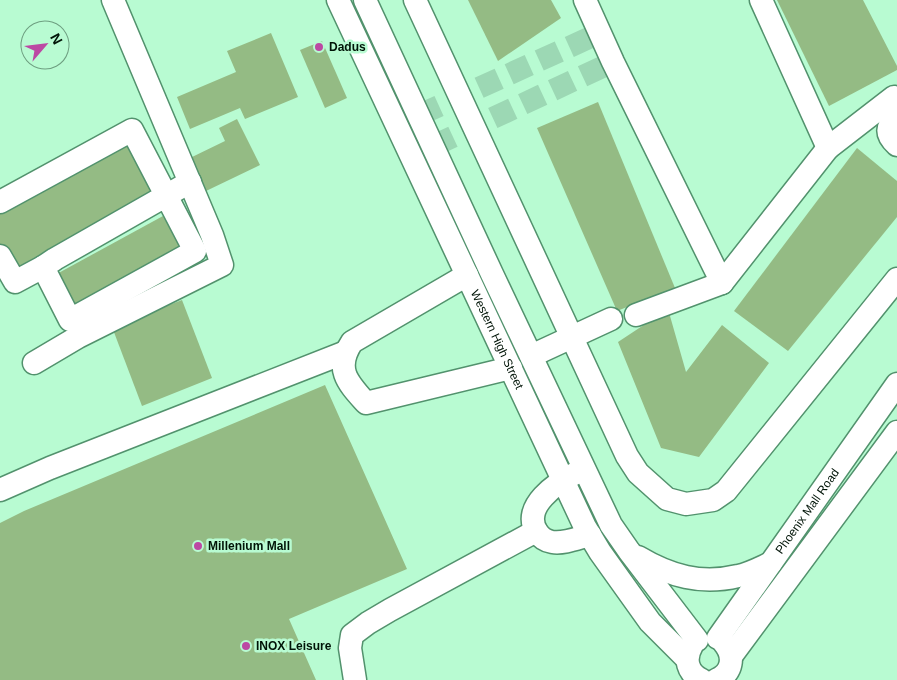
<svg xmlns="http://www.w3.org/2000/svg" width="897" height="680" viewBox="0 0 897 680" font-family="Helvetica,sans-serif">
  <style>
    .building { fill: #94bb84 }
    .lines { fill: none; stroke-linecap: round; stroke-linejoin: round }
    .minor-tunnel { stroke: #9cd8b4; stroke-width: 22; stroke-dasharray: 22 11; stroke-linecap: butt }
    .minor-casing { stroke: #52926d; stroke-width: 25 }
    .minor { stroke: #fff; stroke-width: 22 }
    .poi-dot { fill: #bc49a3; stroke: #b8fbd2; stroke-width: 2 }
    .labels { text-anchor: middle; stroke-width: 5; stroke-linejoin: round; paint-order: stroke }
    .poi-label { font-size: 12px; font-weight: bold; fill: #001407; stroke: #b8fbd2; text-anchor: start }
    .street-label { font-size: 12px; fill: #001407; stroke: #b8fbd2 }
  </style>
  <rect width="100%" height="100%" fill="#b8fbd2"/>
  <g class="building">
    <polygon points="468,0 551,0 561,18 498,61"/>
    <polygon points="777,0 863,0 897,66 897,70 829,106"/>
    <polygon points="271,33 298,97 245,119 240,108 190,129 177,97 236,72 227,51"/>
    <polygon points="322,41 347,98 325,108 300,50"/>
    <polygon points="598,102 675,288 617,311 537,128"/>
    <polygon points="237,119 260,165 206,191 190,158 225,141 219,128"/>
    <polygon points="133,138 164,194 15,278 0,252 0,209"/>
    <polygon points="857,148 897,181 897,217 788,351 734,311"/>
    <polygon points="163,216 186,253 72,314 53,276"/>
    <polygon points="182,300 212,378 142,406 112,327"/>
    <polygon points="668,309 686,372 722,325 769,363 699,457 661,448 618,342"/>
    <polygon points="325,385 407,569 289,619 316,680 0,680 0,523 24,511"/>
  </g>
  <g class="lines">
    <g class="minor-tunnel">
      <polyline points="419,115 600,33"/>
      <polyline points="433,146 613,62"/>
    </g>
    <g class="minor-casing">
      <g id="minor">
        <path id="s1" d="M338 0 585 527 600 552 650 622 687 659"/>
        <polyline points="365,0 492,274 611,525 629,551 697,640"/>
        <polyline points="415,0 627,456 638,473 667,499 686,504 713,500 726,491 897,279"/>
        <polyline points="585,0 613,62 722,283"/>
        <polyline points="761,0 828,148"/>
        <path d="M897 116C886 127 885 134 897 145"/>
        <polyline points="0,202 132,130 195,251 70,320 43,267 55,259 190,182"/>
        <polyline points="0,256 15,282 43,267"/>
        <path d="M467 275 352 342C334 369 348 383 366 403L511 368"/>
        <polyline points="636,315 722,283 828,148 894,97"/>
        <polyline points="531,356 611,319"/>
        <polyline points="34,363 78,337 222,265 212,235 113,0"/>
        <path d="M576 473C558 482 520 507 537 532 540 537 546 541 552 542 564 544 578 538 590 535"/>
        <polyline points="0,490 50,468 346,352"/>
        <path d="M638 557C670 576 701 585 738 576 749 574 760 568 771 563"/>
        <path id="s2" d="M718 638 897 384"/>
        <path d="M692 645C684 659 687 673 702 680"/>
        <polyline points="732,655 897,432"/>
        <polyline points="355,680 350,648 352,635 368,623 390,610 536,531"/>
        <path d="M716 680C733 673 735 656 724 643"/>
      </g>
    </g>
    <use href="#minor" class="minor"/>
  </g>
  <g class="poi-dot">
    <circle cx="319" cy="47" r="5"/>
    <circle cx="198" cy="546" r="5"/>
    <circle cx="246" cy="646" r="5"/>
  </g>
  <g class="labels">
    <g class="poi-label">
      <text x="329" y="51">Dadus</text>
      <text x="208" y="550">Millenium Mall</text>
      <text x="256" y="650">INOX Leisure</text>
    </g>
    <g class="street-label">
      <text dy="4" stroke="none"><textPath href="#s1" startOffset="375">Western High Street</textPath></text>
      <text dy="4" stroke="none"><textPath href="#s2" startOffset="155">Phoenix Mall Road</textPath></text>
    </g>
  </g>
  <g transform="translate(45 45) rotate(62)"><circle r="24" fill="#b8fbd2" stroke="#6e9f81"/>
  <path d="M0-4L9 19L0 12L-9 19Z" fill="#bc49a3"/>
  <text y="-8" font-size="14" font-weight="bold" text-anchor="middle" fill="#001407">N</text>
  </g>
</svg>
